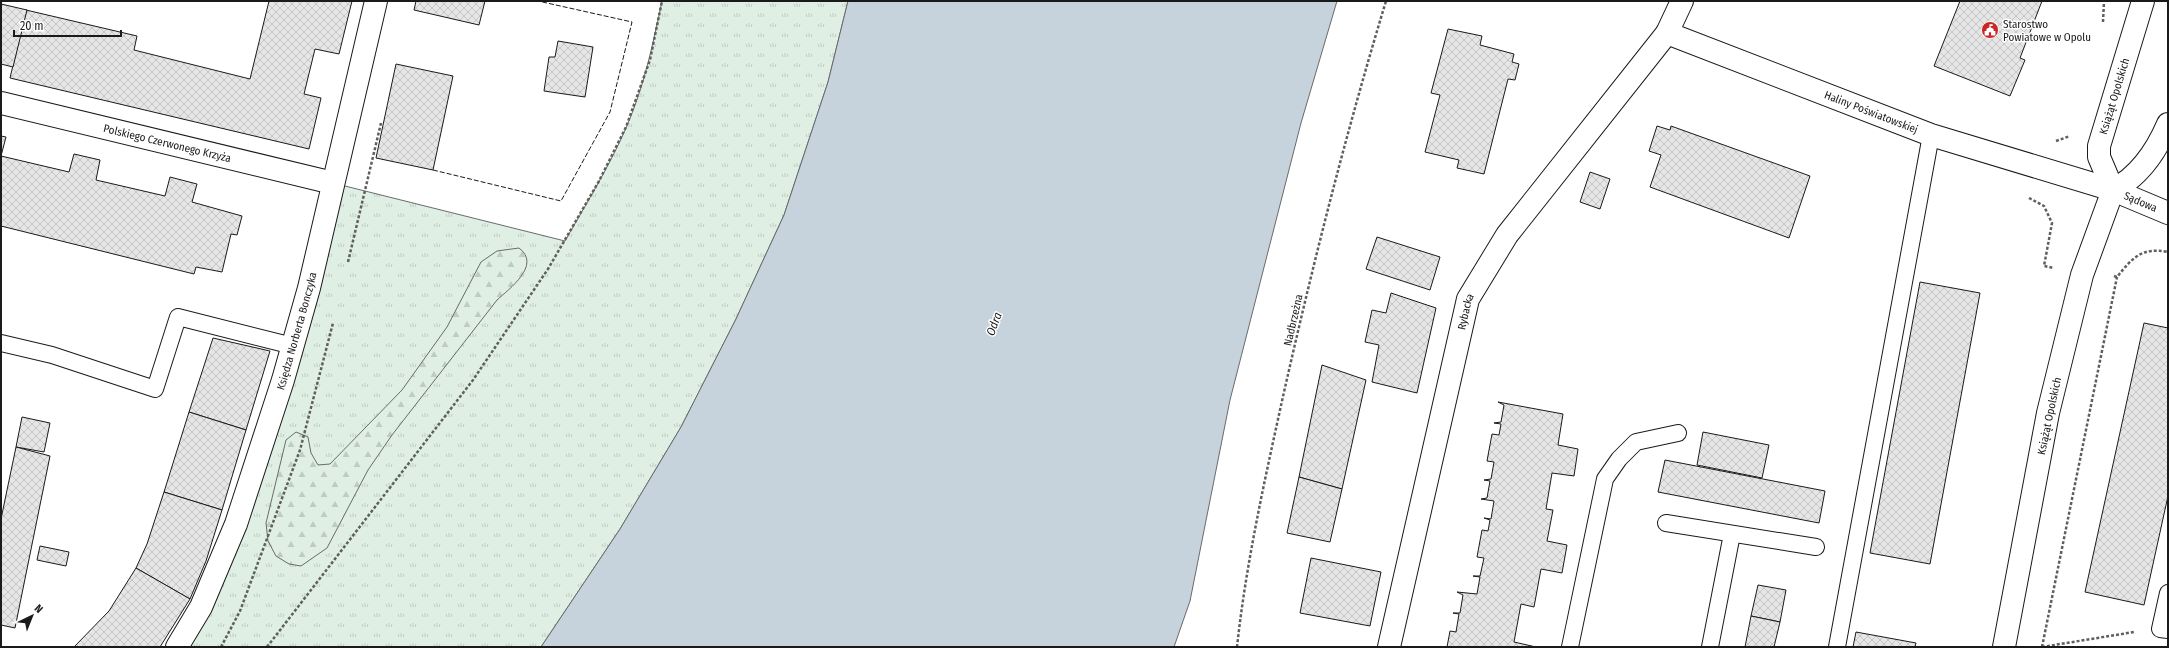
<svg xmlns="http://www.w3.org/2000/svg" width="2169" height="648" viewBox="0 0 2169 648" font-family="'Fira Sans Condensed',sans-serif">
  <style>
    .grass { fill: url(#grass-tufts); stroke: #6a6a6a }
    .forest { fill: url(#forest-firs); stroke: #6a6a6a }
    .water { fill: #c6d2dc; stroke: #6a6a6a }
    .building { fill: url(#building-cross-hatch); stroke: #1a1a1a }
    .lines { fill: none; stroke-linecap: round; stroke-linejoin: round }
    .service-casing { stroke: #1a1a1a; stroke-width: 18 }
    .minor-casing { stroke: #1a1a1a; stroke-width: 24 }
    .tertiary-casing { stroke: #1a1a1a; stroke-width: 24 }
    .path { stroke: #5f5f5f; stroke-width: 2.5; stroke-dasharray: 3 2; stroke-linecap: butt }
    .service { stroke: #fff; stroke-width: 16 }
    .minor { stroke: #fff; stroke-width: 22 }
    .tertiary { stroke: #fff; stroke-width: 22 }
    .fence { stroke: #1a1a1a; stroke-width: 1; stroke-dasharray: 5 2; stroke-linecap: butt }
    .labels { text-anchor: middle; stroke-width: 3; stroke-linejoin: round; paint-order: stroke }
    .poi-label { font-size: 11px; fill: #1a1a1a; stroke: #fff; text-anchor: start }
    .street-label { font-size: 11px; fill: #1a1a1a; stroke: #fff }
    .water-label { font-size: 12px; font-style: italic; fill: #1a1a1a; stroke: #fff }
  </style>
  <defs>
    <pattern id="grass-tufts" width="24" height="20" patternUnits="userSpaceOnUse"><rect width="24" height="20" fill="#e0efe3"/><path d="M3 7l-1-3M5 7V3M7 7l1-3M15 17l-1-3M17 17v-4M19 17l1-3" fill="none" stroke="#c0ccc2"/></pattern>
    <pattern id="forest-firs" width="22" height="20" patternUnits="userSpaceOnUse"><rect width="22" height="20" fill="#e0efe3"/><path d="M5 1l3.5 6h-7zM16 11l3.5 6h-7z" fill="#c0ccc2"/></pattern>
    <pattern id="building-cross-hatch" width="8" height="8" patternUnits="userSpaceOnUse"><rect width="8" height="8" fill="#e6e6e6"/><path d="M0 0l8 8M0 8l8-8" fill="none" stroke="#c5c5c5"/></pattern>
  </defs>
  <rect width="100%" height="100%" fill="#fff"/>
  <path class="grass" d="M662 1H848L828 82 784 215 736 319 681 427 620 529 541 647H177L201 607 333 183 565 241C586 204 609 167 626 128 644 87 653 44 662 1Z"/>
  <path class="forest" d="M519 248C542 265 509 289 497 300L392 435 368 470 327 548 301 566 289 564 276 556 268 541 266 523 286 440 296 432 308 437 311 453 318 465 330 464 402 390 447 327 481 262 497 251Z"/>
  <polygon class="water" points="848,1 1337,1 1301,123 1230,400 1190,601 1174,647 541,647 620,529 681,427 736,319 784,215 828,82"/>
  <g class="building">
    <polygon points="269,1 352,1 339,54 315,49 304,94 321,98 309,149 10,78 26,10 137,36 134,50 250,79"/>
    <polygon points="416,1 485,1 479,25 414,10"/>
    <polygon points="1960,1 2042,1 2020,58 2025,60 2010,96 1934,66"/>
    <polygon points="1,4 27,10 13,67 1,64"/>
    <polygon points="1448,29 1482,36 1480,45 1514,54 1512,62 1519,64 1515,80 1508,79 1484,174 1457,168 1459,160 1425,152 1440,95 1431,93"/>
    <polygon points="558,41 593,47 585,97 544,91 549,57 555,57"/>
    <polygon points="396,64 453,76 433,170 376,158"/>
    <polygon points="1657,126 1670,130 1671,126 1810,176 1789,238 1650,187 1661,155 1649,151"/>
    <polygon points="1,136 6,137 1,156 69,172 74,154 100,160 96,180 165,196 170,177 197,184 192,202 242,216 237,235 231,234 222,272 196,267 194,274 1,226"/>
    <polygon points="1590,172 1610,179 1600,209 1580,202"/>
    <polygon points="1377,237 1440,257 1430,290 1366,269"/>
    <polygon points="1920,282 1980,293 1930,564 1870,553"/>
    <polygon points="1391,293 1436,308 1417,393 1372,382 1379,345 1365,342 1372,310 1386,313"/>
    <polygon points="2144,323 2168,328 2168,496 2144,605 2085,592"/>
    <polygon points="213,338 270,351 246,430 189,412"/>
    <polygon points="1322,365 1366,380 1342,489 1299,477"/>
    <polygon points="1498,402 1563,414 1558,445 1578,449 1574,476 1552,473 1546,509 1553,510 1547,541 1567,545 1562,573 1541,569 1534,607 1521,604 1514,642 1536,647 1447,647 1450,631 1456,632 1459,614 1453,613 1460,613 1463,595 1457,592 1477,594 1480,577 1473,576 1480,576 1484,558 1477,557 1482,530 1488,531 1490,520 1484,518 1491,519 1494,501 1481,499 1487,498 1490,481 1484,480 1491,479 1494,462 1487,461 1492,434 1499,435 1501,424 1494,423 1501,422 1504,405"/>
    <polygon points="189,412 246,430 222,510 164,492"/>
    <polygon points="22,417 50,423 44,452 16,447"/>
    <polygon points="1703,432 1769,445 1762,478 1697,465"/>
    <polygon points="16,447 50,456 15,628 1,625 1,519"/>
    <polygon points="1665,460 1825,491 1819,523 1658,492"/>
    <polygon points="1299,477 1342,489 1330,542 1287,533"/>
    <polygon points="164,492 222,510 206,561 190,599 136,568 147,544"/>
    <polygon points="40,546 69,552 66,566 37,560"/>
    <polygon points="1311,558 1381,572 1370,626 1300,613"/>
    <polygon points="136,568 190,599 160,647 74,647 109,611"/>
    <polygon points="1758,585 1786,590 1780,622 1751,616"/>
    <polygon points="1751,616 1780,622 1774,647 1745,647"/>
    <polygon points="1856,632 1916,643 1915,647 1853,647"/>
  </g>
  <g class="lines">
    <g class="service-casing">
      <g id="service">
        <polyline points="1,343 52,355 155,389 178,317 293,346"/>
        <polyline points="1666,523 1816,547"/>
        <polyline points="2168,593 2160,629 2168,630"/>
        <polyline points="1570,647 1605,479 1619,459 1636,442 1678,433"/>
        <polyline points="1710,647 1732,534"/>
        <polyline points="1837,647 1931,135"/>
      </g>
    </g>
    <g class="minor-casing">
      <g id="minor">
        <path id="s1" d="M1667 33 1931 135 2113 190 2082 275 2048 413 2004 647"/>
        <path id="s2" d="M1 103 333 183"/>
        <path id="s3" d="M177 647 201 607 236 524 283 380 309 288 376 1"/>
        <path id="s4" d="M1389 647 1468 299 1507 235 1667 33 1682 1"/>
      </g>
    </g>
    <g class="tertiary-casing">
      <g id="tertiary">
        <path id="s5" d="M2113 190 2099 157V146L2143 1"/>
        <path d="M2113 190C2140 176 2156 152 2168 124"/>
        <path id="s6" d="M2113 190 2168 213"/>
      </g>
    </g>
    <g class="path">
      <polyline points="2103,22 2104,1"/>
      <polyline points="2056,141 2070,136"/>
      <polyline points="2029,198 2044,206 2052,223 2044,266 2054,268"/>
      <polyline points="348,262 381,123"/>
      <path d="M2114 276 2117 277C2133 257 2142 247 2168 252"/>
      <polyline points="221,647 240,611 300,450 333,323"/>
      <polyline points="267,647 473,380 548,269 599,181 626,127 650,60 662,1"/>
      <path d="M1237 647C1246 564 1264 483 1282 401 1312 267 1346 133 1386 1"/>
      <polyline points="2042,647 2117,277"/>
      <polyline points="2042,647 2134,632"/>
    </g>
    <use href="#service" class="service"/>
    <use href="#minor" class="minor"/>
    <use href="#tertiary" class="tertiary"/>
    <polyline class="fence" points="433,170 561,201 610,112 632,22 538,1"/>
  </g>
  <defs>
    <g id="civic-disc" transform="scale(0.9)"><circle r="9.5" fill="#c62828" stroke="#fff"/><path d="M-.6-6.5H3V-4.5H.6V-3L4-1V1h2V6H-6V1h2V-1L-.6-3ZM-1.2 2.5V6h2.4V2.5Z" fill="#fff"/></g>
  </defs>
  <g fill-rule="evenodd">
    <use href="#civic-disc" x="1990" y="30"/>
  </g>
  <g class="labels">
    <g class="poi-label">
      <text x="2003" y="28">Starostwo<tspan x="2003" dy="13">Powiatowe w Opolu</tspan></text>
    </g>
    <g class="street-label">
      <text dy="4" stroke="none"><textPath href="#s5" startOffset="99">Książąt Opolskich</textPath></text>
      <text dy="4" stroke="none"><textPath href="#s1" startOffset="219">Haliny Poświatowskiej</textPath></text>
      <text dy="4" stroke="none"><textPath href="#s2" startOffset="171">Polskiego Czerwonego Krzyża</textPath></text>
      <text dy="4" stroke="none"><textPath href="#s6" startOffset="30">Sądowa</textPath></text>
      <text dy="4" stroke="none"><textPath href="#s4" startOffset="344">Rybacka</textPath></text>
      <text transform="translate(1293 320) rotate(-77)" y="4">Nadbrzeżna</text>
      <text dy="4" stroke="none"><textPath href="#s3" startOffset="339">Księdza Norberta Bonczyka</textPath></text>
      <text transform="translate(2049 416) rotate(-78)" y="4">Książąt Opolskich</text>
    </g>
    <g class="water-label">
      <text transform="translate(994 324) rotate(-70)" y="4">Odra</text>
    </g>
  </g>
  <rect width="2169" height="648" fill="none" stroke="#1a1a1a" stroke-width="4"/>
  <g transform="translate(32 616) rotate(43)" stroke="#ffffff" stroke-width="3" paint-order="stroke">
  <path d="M0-3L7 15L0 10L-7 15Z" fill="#1a1a1a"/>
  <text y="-6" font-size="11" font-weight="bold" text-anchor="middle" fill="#1a1a1a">N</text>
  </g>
  <path d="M14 30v6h107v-6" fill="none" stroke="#1a1a1a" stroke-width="2"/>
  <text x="20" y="30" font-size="12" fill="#1a1a1a" stroke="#ffffff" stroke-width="3" paint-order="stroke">20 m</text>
</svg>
